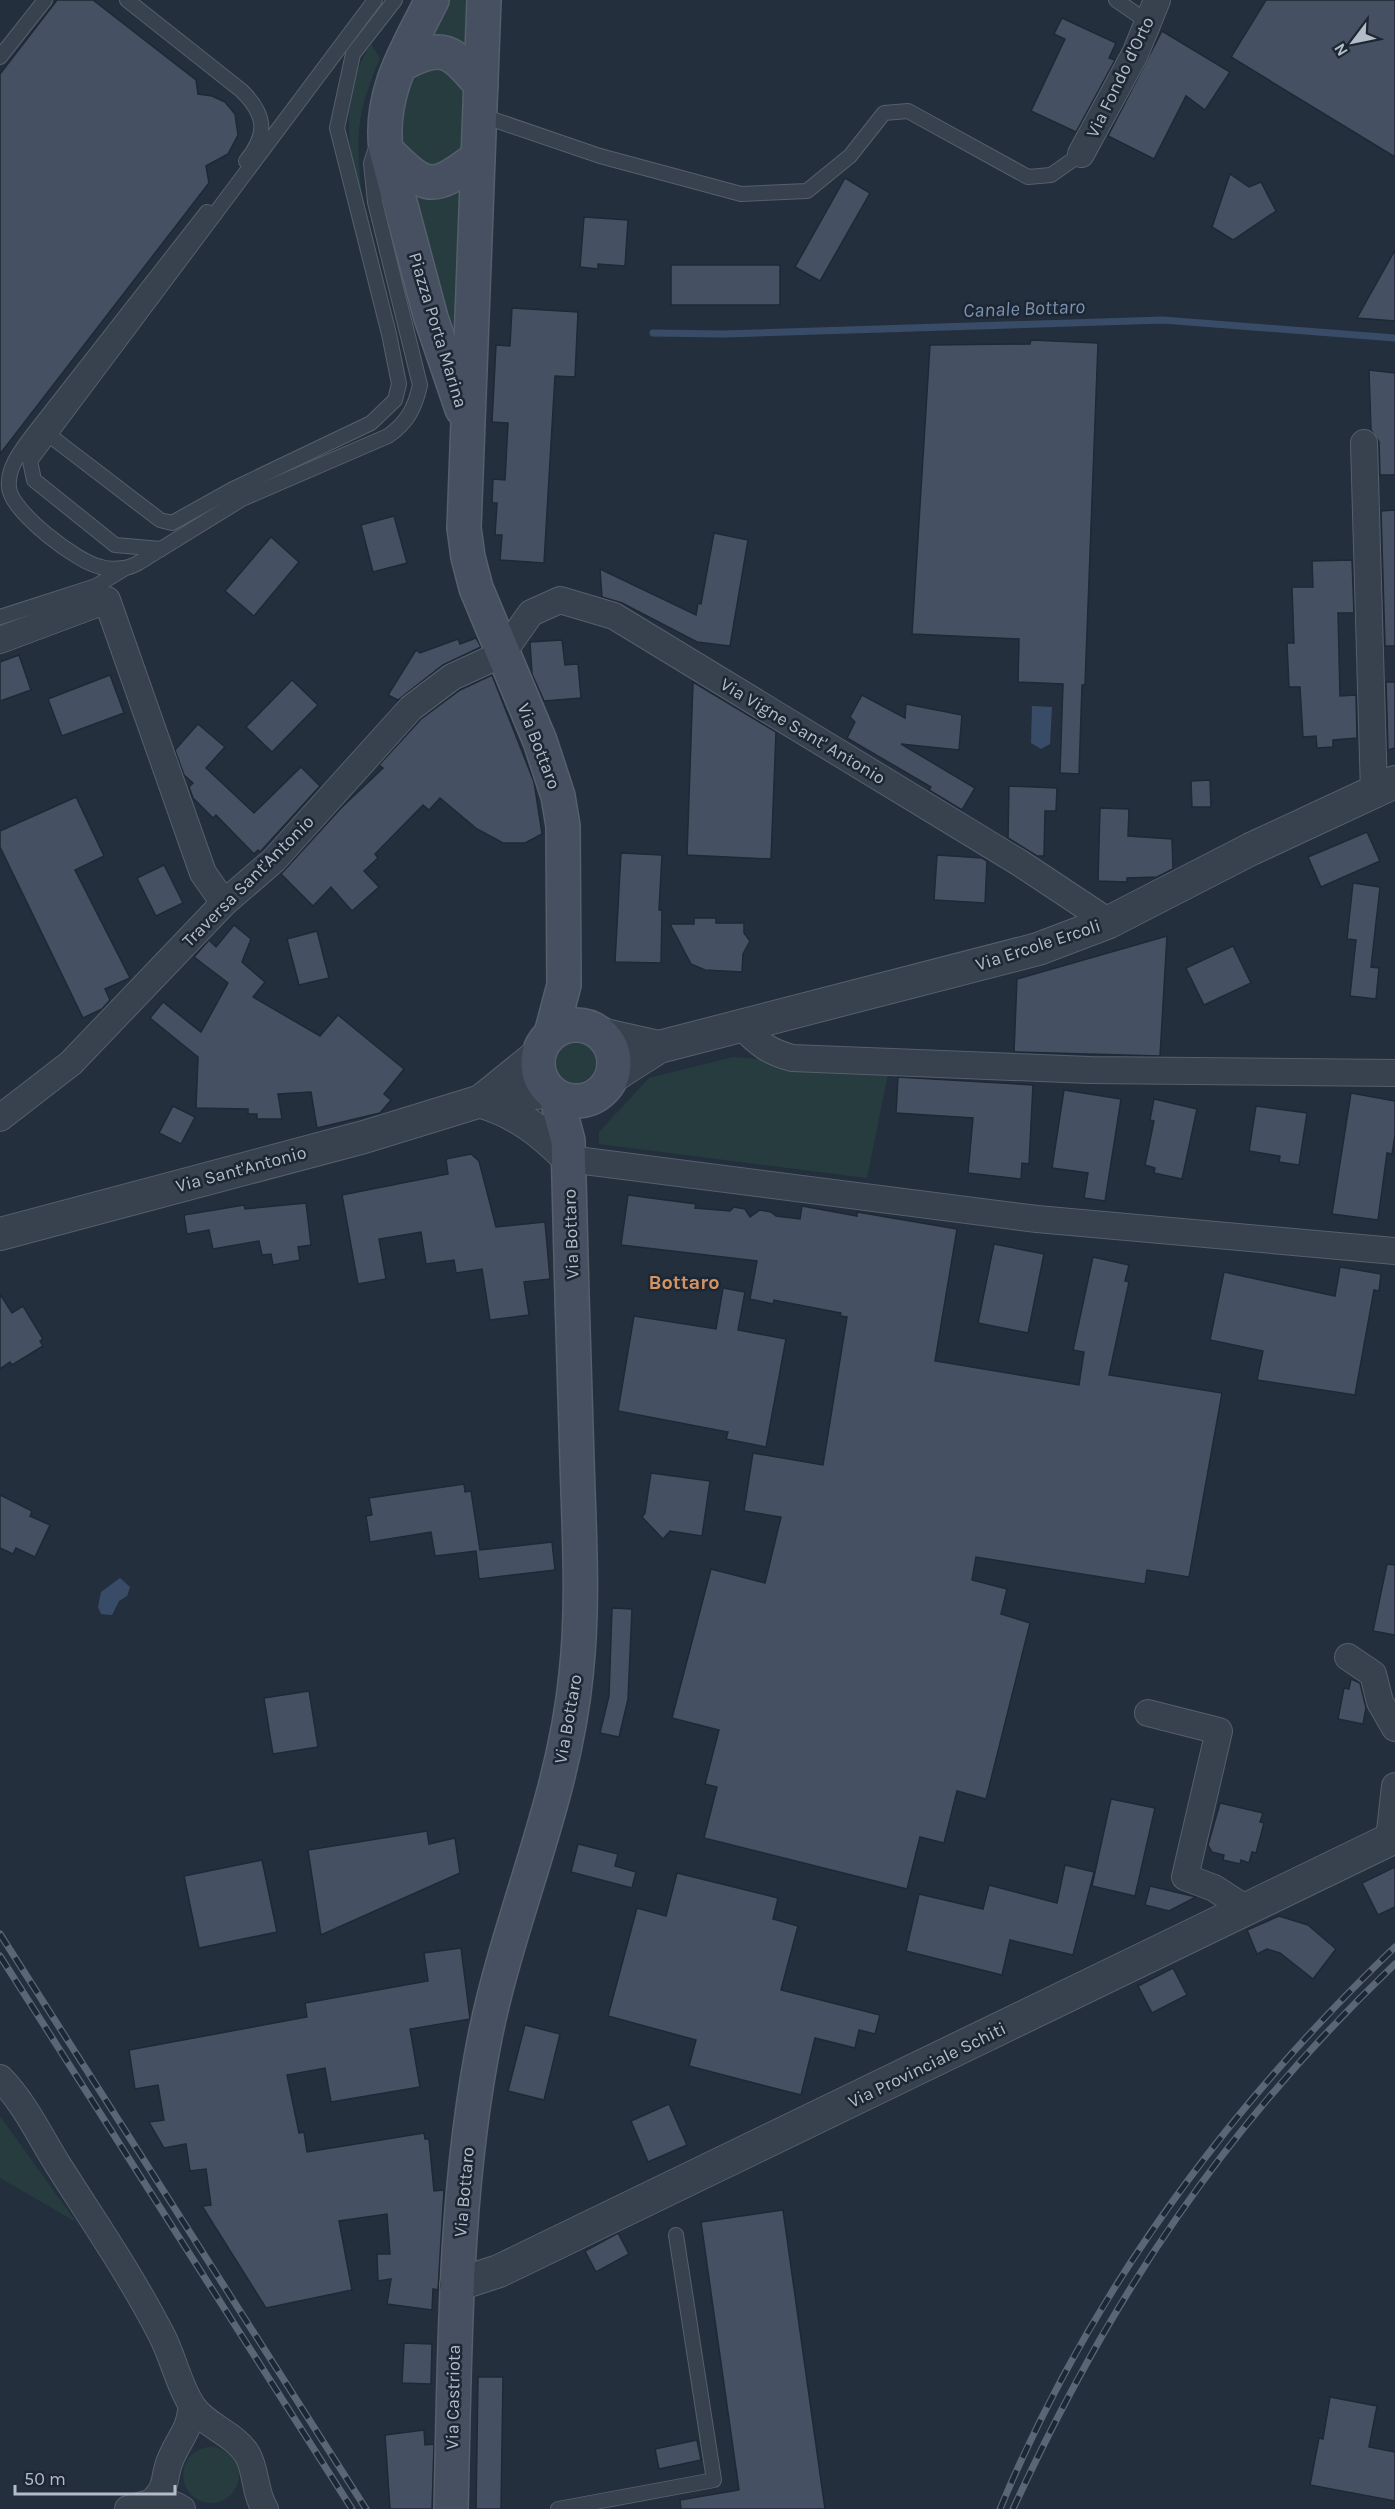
<svg xmlns="http://www.w3.org/2000/svg" width="1395" height="2509" viewBox="0 0 1395 2509" font-family="Karla,sans-serif">
  <style>
    .green { fill: #263c3f }
    .water { fill: #394c67 }
    .lines { fill: none; stroke-linecap: round; stroke-linejoin: round }
    .stream { stroke: #394c67; stroke-width: 7 }
    .building { fill: #455162; stroke: #1f2835; stroke-width: 1.5 }
    .service-casing { stroke: #565f6c; stroke-width: 16 }
    .minor-casing { stroke: #565f6c; stroke-width: 28 }
    .tertiary-casing { stroke: #565f6c; stroke-width: 34 }
    .secondary-casing { stroke: #565f6c; stroke-width: 36 }
    .service { stroke: #38414e; stroke-width: 14 }
    .minor { stroke: #38414e; stroke-width: 26 }
    .tertiary { stroke: #38414e; stroke-width: 32 }
    .secondary { stroke: #465061; stroke-width: 33 }
    .rail-casing { stroke: #5a6575; stroke-width: 7 }
    .rail { stroke: #1d2633; stroke-width: 4.5; stroke-dasharray: 14; stroke-linecap: butt }
    .labels { text-anchor: middle; stroke-width: 5; stroke-linejoin: round; paint-order: stroke }
    .street-label { font-size: 18px; fill: #b4bcc9; stroke: #1d2633 }
    .water-label { font-size: 20px; font-style: italic; fill: #7c92b1; stroke: #1d2633 }
    .neighbourhood-label { font-size: 20px; font-weight: bold; fill: #d59563; stroke: #1d2633 }
  </style>
  <rect width="100%" height="100%" fill="#242f3e"/>
  <g class="green">
    <polygon points="441,0 471,0 468,50 420,43"/>
    <path d="M371 44 380 58C355 117 356 135 362 197 345 148 341 89 371 44Z"/>
    <path d="M441 61 467 89 464 150 444 169 411 164C396 128 399 115 409 78Z"/>
    <polygon points="409,185 461,186 463,195 454,353"/>
    <circle cx="575" cy="1062" r="21"/>
    <polygon points="733,1057 889,1069 867,1178 599,1144 599,1132 649,1078"/>
    <polygon points="0,2116 76,2222 0,2178"/>
    <circle cx="211" cy="2475" r="28"/>
  </g>
  <g class="water">
    <polygon points="1032,706 1052,707 1050,744 1041,749 1031,743"/>
    <polygon points="120,1578 130,1587 127,1596 119,1601 112,1615 101,1614 98,1607 101,1592"/>
  </g>
  <g class="lines">
    <polyline class="stream" points="653,333 724,334 1163,320 1395,338"/>
  </g>
  <g class="building">
    <polygon points="57,0 93,0 196,80 198,94 212,96 225,102 235,114 238,135 228,154 206,166 209,183 0,454 0,74"/>
    <polygon points="1266,0 1395,0 1395,157 1231,57"/>
    <polygon points="1062,18 1116,43 1109,58 1115,60 1076,132 1031,111 1065,39 1054,34"/>
    <polygon points="1162,31 1230,72 1205,110 1186,96 1154,159 1108,136"/>
    <polygon points="1230,174 1249,187 1261,182 1276,211 1233,240 1212,227"/>
    <polygon points="845,178 870,193 820,281 795,267"/>
    <polygon points="584,217 628,220 625,266 598,264 598,269 580,267"/>
    <polygon points="1395,250 1395,321 1357,318"/>
    <rect x="671" y="265" width="109" height="40"/>
    <polygon points="512,308 578,312 575,377 555,376 544,563 500,560 502,535 495,535 497,503 492,503 493,479 505,480 508,423 492,422 496,345 510,346"/>
    <polygon points="1031,340 1098,343 1085,685 1082,685 1079,774 1060,773 1063,684 1018,682 1019,639 912,634 930,345 1030,344"/>
    <polygon points="1369,370 1395,373 1395,475 1380,475 1379,442 1371,430"/>
    <polygon points="1395,510 1395,646 1385,646 1381,511"/>
    <polygon points="394,516 407,563 373,572 361,525"/>
    <polygon points="714,533 748,540 730,646 697,642 622,603 602,597 600,569 696,615 698,603 701,604"/>
    <polygon points="271,537 299,562 254,616 225,591"/>
    <polygon points="1352,560 1354,613 1338,613 1340,696 1356,695 1357,738 1333,740 1333,747 1317,748 1316,736 1303,737 1300,687 1289,687 1287,643 1294,643 1292,587 1313,587 1312,561"/>
    <polygon points="476,638 481,647 443,665 398,700 388,695 416,650 420,653 458,639 460,644"/>
    <polygon points="562,640 565,665 578,664 581,698 544,701 532,674 530,642"/>
    <polygon points="19,655 31,690 0,701 0,662"/>
    <polygon points="110,675 124,713 62,736 48,699"/>
    <polygon points="492,675 534,782 542,834 525,843 503,843 477,829 440,798 429,810 423,805 375,854 378,858 364,871 379,887 352,911 331,887 313,906 281,874 341,808 383,768 379,765 421,719 460,690"/>
    <polygon points="292,680 318,705 272,752 246,727"/>
    <polygon points="693,682 776,732 771,859 687,855"/>
    <polygon points="1386,682 1395,682 1395,748 1388,750"/>
    <polygon points="862,695 905,718 906,704 962,715 959,750 901,744 975,788 962,810 929,790 931,787 847,738 855,722 850,717"/>
    <polygon points="198,724 225,747 206,768 254,813 301,767 320,786 260,852 258,850 254,854 216,815 213,818 193,798 189,787 193,783 184,775 175,750"/>
    <polygon points="1210,780 1211,807 1192,807 1191,781"/>
    <polygon points="1009,786 1057,788 1056,811 1045,811 1044,856 1037,856 1008,838"/>
    <polygon points="76,797 104,856 75,870 130,978 105,989 110,1000 102,1009 83,1018 0,847 0,831"/>
    <polygon points="1100,808 1129,809 1128,836 1172,839 1173,869 1157,877 1127,878 1127,882 1098,881"/>
    <polygon points="1367,832 1380,861 1321,887 1308,857"/>
    <polygon points="621,853 662,855 659,910 662,910 661,963 615,962"/>
    <polygon points="937,855 982,858 987,861 985,903 934,900"/>
    <polygon points="164,865 183,903 156,916 137,878"/>
    <polygon points="1353,883 1380,887 1371,967 1379,968 1376,999 1350,996 1356,940 1347,939"/>
    <polygon points="694,918 716,918 716,923 744,923 744,933 750,941 743,954 742,972 705,970 691,964 670,924 694,924"/>
    <polygon points="234,925 251,939 242,962 265,982 253,997 320,1036 338,1015 404,1069 384,1094 391,1100 380,1113 317,1128 311,1092 278,1094 282,1119 257,1119 257,1114 248,1114 248,1109 196,1108 198,1057 150,1018 163,1002 201,1032 228,983 194,957 209,940 216,947"/>
    <polygon points="317,931 329,978 299,985 287,939"/>
    <polygon points="1167,936 1160,1056 1014,1052 1017,979"/>
    <polygon points="1233,946 1251,983 1204,1005 1186,968"/>
    <polygon points="898,1077 1033,1085 1029,1164 1022,1163 1021,1179 968,1173 973,1118 896,1113"/>
    <polygon points="1064,1090 1121,1099 1105,1201 1084,1198 1088,1173 1052,1168"/>
    <polygon points="1351,1093 1395,1101 1395,1135 1392,1154 1387,1153 1378,1220 1332,1214"/>
    <polygon points="1154,1099 1197,1109 1182,1179 1154,1173 1155,1168 1145,1165 1154,1121 1150,1120"/>
    <polygon points="173,1106 195,1117 181,1144 159,1133"/>
    <polygon points="1256,1106 1307,1113 1299,1165 1279,1162 1280,1156 1249,1151"/>
    <polygon points="471,1154 479,1161 496,1227 545,1222 550,1279 524,1282 529,1315 490,1320 482,1269 456,1273 454,1260 426,1264 421,1232 379,1239 386,1279 358,1284 342,1195 448,1174 446,1159"/>
    <polygon points="628,1195 696,1204 695,1208 730,1211 734,1207 745,1209 750,1217 760,1210 771,1212 776,1216 800,1219 802,1206 857,1216 857,1212 957,1229 935,1361 1079,1385 1084,1352 1073,1350 1093,1257 1129,1265 1125,1281 1129,1282 1109,1375 1222,1393 1189,1577 1147,1570 1145,1584 976,1557 972,1580 1007,1589 1001,1614 1030,1623 986,1799 957,1791 944,1843 920,1837 907,1889 704,1838 717,1787 705,1784 719,1730 672,1718 711,1569 765,1583 781,1517 744,1511 753,1453 823,1465 847,1317 840,1316 841,1313 774,1300 773,1304 750,1299 757,1261 621,1245"/>
    <polygon points="306,1203 311,1245 298,1247 300,1260 273,1265 271,1254 262,1255 259,1241 213,1249 209,1230 187,1234 184,1215 244,1205 245,1209"/>
    <polygon points="994,1244 1044,1254 1028,1333 978,1323"/>
    <polygon points="1340,1267 1381,1274 1379,1291 1374,1290 1355,1395 1257,1380 1263,1351 1210,1340 1224,1272 1335,1296"/>
    <polygon points="723,1288 745,1292 738,1330 786,1339 766,1447 726,1439 728,1432 618,1411 634,1316 716,1329"/>
    <polygon points="0,1294 12,1313 23,1306 43,1339 40,1341 43,1346 12,1365 10,1362 0,1369"/>
    <polygon points="651,1473 710,1481 702,1536 670,1531 663,1539 642,1517 645,1513"/>
    <polygon points="464,1484 465,1492 471,1491 480,1550 552,1542 555,1570 479,1579 476,1551 435,1556 431,1532 370,1542 366,1516 372,1515 369,1498"/>
    <polygon points="0,1495 32,1511 30,1516 50,1525 35,1557 16,1548 13,1554 0,1548"/>
    <polygon points="1387,1564 1395,1565 1395,1635 1373,1631"/>
    <polygon points="612,1608 632,1609 628,1699 619,1737 600,1733 609,1696"/>
    <polygon points="1351,1679 1360,1683 1366,1708 1363,1724 1338,1719 1344,1688 1349,1689"/>
    <polygon points="309,1691 318,1747 273,1754 264,1698"/>
    <polygon points="1111,1799 1155,1808 1135,1896 1092,1886"/>
    <polygon points="1220,1803 1263,1813 1260,1822 1264,1823 1256,1853 1252,1852 1249,1863 1241,1860 1240,1864 1223,1860 1224,1855 1212,1852 1208,1845"/>
    <polygon points="427,1831 429,1844 455,1838 460,1873 321,1935 308,1850"/>
    <polygon points="578,1844 618,1854 615,1866 636,1872 632,1888 571,1872"/>
    <polygon points="262,1860 277,1932 199,1948 184,1876"/>
    <polygon points="1065,1865 1094,1872 1073,1955 1010,1940 1002,1975 906,1951 919,1894 983,1909 989,1885 1057,1903"/>
    <polygon points="1395,1867 1395,1907 1378,1915 1362,1883"/>
    <polygon points="677,1873 778,1898 773,1919 798,1926 781,1990 880,2015 875,2034 859,2030 855,2048 815,2038 801,2095 689,2066 696,2040 608,2016 637,1908 666,1916"/>
    <polygon points="1150,1886 1192,1896 1196,1897 1169,1911 1145,1905"/>
    <polygon points="1279,1916 1308,1925 1336,1949 1313,1979 1280,1953 1267,1949 1257,1954 1247,1930"/>
    <polygon points="461,1948 470,2019 410,2029 420,2087 331,2102 325,2068 287,2075 299,2133 304,2132 307,2152 424,2133 425,2139 429,2139 434,2191 444,2190 438,2290 433,2289 432,2310 387,2304 391,2279 378,2281 377,2254 390,2254 387,2214 339,2221 352,2290 266,2308 202,2206 211,2205 206,2169 190,2171 186,2144 164,2148 149,2122 164,2120 158,2085 135,2089 129,2050 307,2017 305,2003 428,1981 424,1953"/>
    <polygon points="1173,1968 1187,1995 1152,2013 1138,1986"/>
    <polygon points="525,2025 560,2034 544,2100 508,2091"/>
    <polygon points="669,2104 687,2145 648,2162 631,2121"/>
    <polygon points="783,2210 825,2509 681,2509 680,2500 739,2490 701,2222"/>
    <polygon points="618,2233 629,2254 596,2272 585,2251"/>
    <polygon points="404,2343 432,2344 431,2384 402,2383"/>
    <polygon points="478,2377 503,2377 501,2509 476,2509"/>
    <polygon points="1330,2397 1377,2406 1369,2447 1395,2452 1395,2501 1310,2485 1319,2438 1323,2439"/>
    <polygon points="424,2430 425,2445 434,2444 432,2509 390,2509 385,2435"/>
    <polygon points="697,2440 701,2460 659,2469 655,2449"/>
  </g>
  <g class="lines">
    <g class="service-casing">
      <g id="service">
        <path d="M127 0 242 91C266 115 268 134 246 161"/>
        <path d="M375 0 30 461 34 480 115 545 161 549 242 499 388 436C407 423 415 408 420 385L375 202 371 163 378 142"/>
        <polyline points="1116,0 1148,22"/>
        <polyline points="0,57 45,0"/>
        <polyline points="480,115 600,156 741,194 807,191 850,156 884,113 908,111 1028,177 1051,175 1081,154"/>
        <polyline points="49,435 160,520 172,523 233,489 371,423 395,400 399,384 389,334 337,128 353,54 395,0"/>
        <path d="M161 549C150 555 136 567 124 568 117 569 107 569 101 567 78 563 10 511 9 487 7 468 21 451 31 437L207 212"/>
        <polyline points="0,617 96,586 124,569"/>
        <polyline points="558,2509 714,2480 676,2235"/>
      </g>
    </g>
    <g class="minor-casing">
      <g id="minor">
        <polyline points="1081,154 1135,54 1157,0"/>
        <polyline points="1364,443 1374,793"/>
        <polyline points="0,640 107,600 203,873 224,903"/>
        <path d="M743 1027C758 1044 770 1052 792 1058L1089 1070 1395 1073"/>
        <polyline points="0,1118 71,1063 224,903 274,860 411,708 452,677 502,654 531,613 560,600 614,616 1020,863 1109,922"/>
        <polyline points="569,1159 1037,1219 1395,1251"/>
        <polyline points="1348,1657 1373,1674 1380,1702 1395,1728"/>
        <polyline points="1148,1713 1219,1731 1185,1877 1214,1888 1248,1910"/>
        <polyline points="1389,1840 1395,1786"/>
        <path d="M0 2078C24 2102 40 2136 58 2165 93 2220 130 2274 160 2332 173 2355 178 2385 193 2407 207 2427 234 2433 247 2454 257 2471 254 2492 265 2509"/>
        <path d="M153 2501C170 2483 162 2478 171 2458 181 2435 188 2434 192 2406"/>
        <path d="M128 2509C148 2503 163 2497 182 2509"/>
      </g>
    </g>
    <g class="tertiary-casing">
      <g id="tertiary">
        <polyline points="601,1034 659,1047"/>
        <polyline points="612,1077 659,1047 1038,949 1109,922 1251,849 1395,782"/>
        <polyline points="481,1101 539,1054"/>
        <path d="M482 1102C518 1113 542 1132 569 1159"/>
        <polyline points="0,1234 364,1137 481,1101 550,1091"/>
        <polyline points="456,2285 499,2271 1395,1837"/>
      </g>
    </g>
    <g class="secondary-casing">
      <g id="secondary">
        <path d="M432 0C407 50 379 92 386 150L431 318 462 409"/>
        <polyline points="484,0 464,528 468,557 476,588 540,741 558,796 563,826 564,985 551,1034"/>
        <path d="M400 65C444 42 451 50 481 85"/>
        <path d="M386 150C426 190 432 193 478 157"/>
        <circle cx="576" cy="1063" r="38"/>
        <path d="M451 2509C455 2349 454 2189 486 2032 511 1912 564 1798 576 1675 584 1604 579 1532 577 1460 574 1354 570 1247 568 1141L556 1096"/>
      </g>
    </g>
    <use href="#service" class="service"/>
    <use href="#minor" class="minor"/>
    <use href="#tertiary" class="tertiary"/>
    <use href="#secondary" class="secondary"/>
    <g class="rail-casing">
      <g id="rail">
        <polyline points="0,1934 366,2509"/>
        <polyline points="0,1956 352,2509"/>
        <path d="M1000 2509C1089 2295 1228 2107 1395 1947"/>
        <path d="M1013 2509C1111 2296 1225 2126 1395 1964"/>
      </g>
    </g>
    <use href="#rail" class="rail"/>
  </g>
  <g class="labels">
    <g class="street-label">
      <text transform="translate(1120 77) rotate(-64)" y="6">Via Fondo d'Orto</text>
      <text transform="translate(438 330) rotate(73)" y="6">Piazza Porta Marina</text>
      <text transform="translate(803 731) rotate(31)" y="6">Via Vigne Sant' Antonio</text>
      <text transform="translate(539 746) rotate(69)" y="6">Via Bottaro</text>
      <text transform="translate(248 881) rotate(-45)" y="6">Traversa Sant'Antonio</text>
      <text transform="translate(1038 945) rotate(-18)" y="6">Via Ercole Ercoli</text>
      <text transform="translate(241 1169) rotate(-15)" y="6">Via Sant'Antonio</text>
      <text transform="translate(571 1234) rotate(-92)" y="6">Via Bottaro</text>
      <text transform="translate(568 1719) rotate(-80)" y="6">Via Bottaro</text>
      <text transform="translate(927 2065) rotate(-26)" y="6">Via Provinciale Schiti</text>
      <text transform="translate(464 2192) rotate(-85)" y="6">Via Bottaro</text>
      <text transform="translate(453 2397) rotate(-89)" y="6">Via Castriota</text>
    </g>
    <g class="water-label">
      <text transform="translate(1024 308) rotate(-2)" y="7">Canale Bottaro</text>
    </g>
    <g class="neighbourhood-label">
      <text x="684" y="1289">Bottaro</text>
    </g>
  </g>
  <g transform="translate(1353 42) rotate(238)" stroke="#1d2633" stroke-width="4.5" paint-order="stroke">
  <path d="M0-4.5L10 22L0 15L-10 22Z" fill="#b4bcc9"/>
  <text y="-9" font-size="16" font-weight="bold" text-anchor="middle" fill="#b4bcc9">N</text>
  </g>
  <path d="M15 2485v9h160v-9" fill="none" stroke="#b4bcc9" stroke-width="3"/>
  <text x="24" y="2485" font-size="18" fill="#b4bcc9" stroke="#1d2633" stroke-width="4.5" paint-order="stroke">50 m</text>
</svg>
